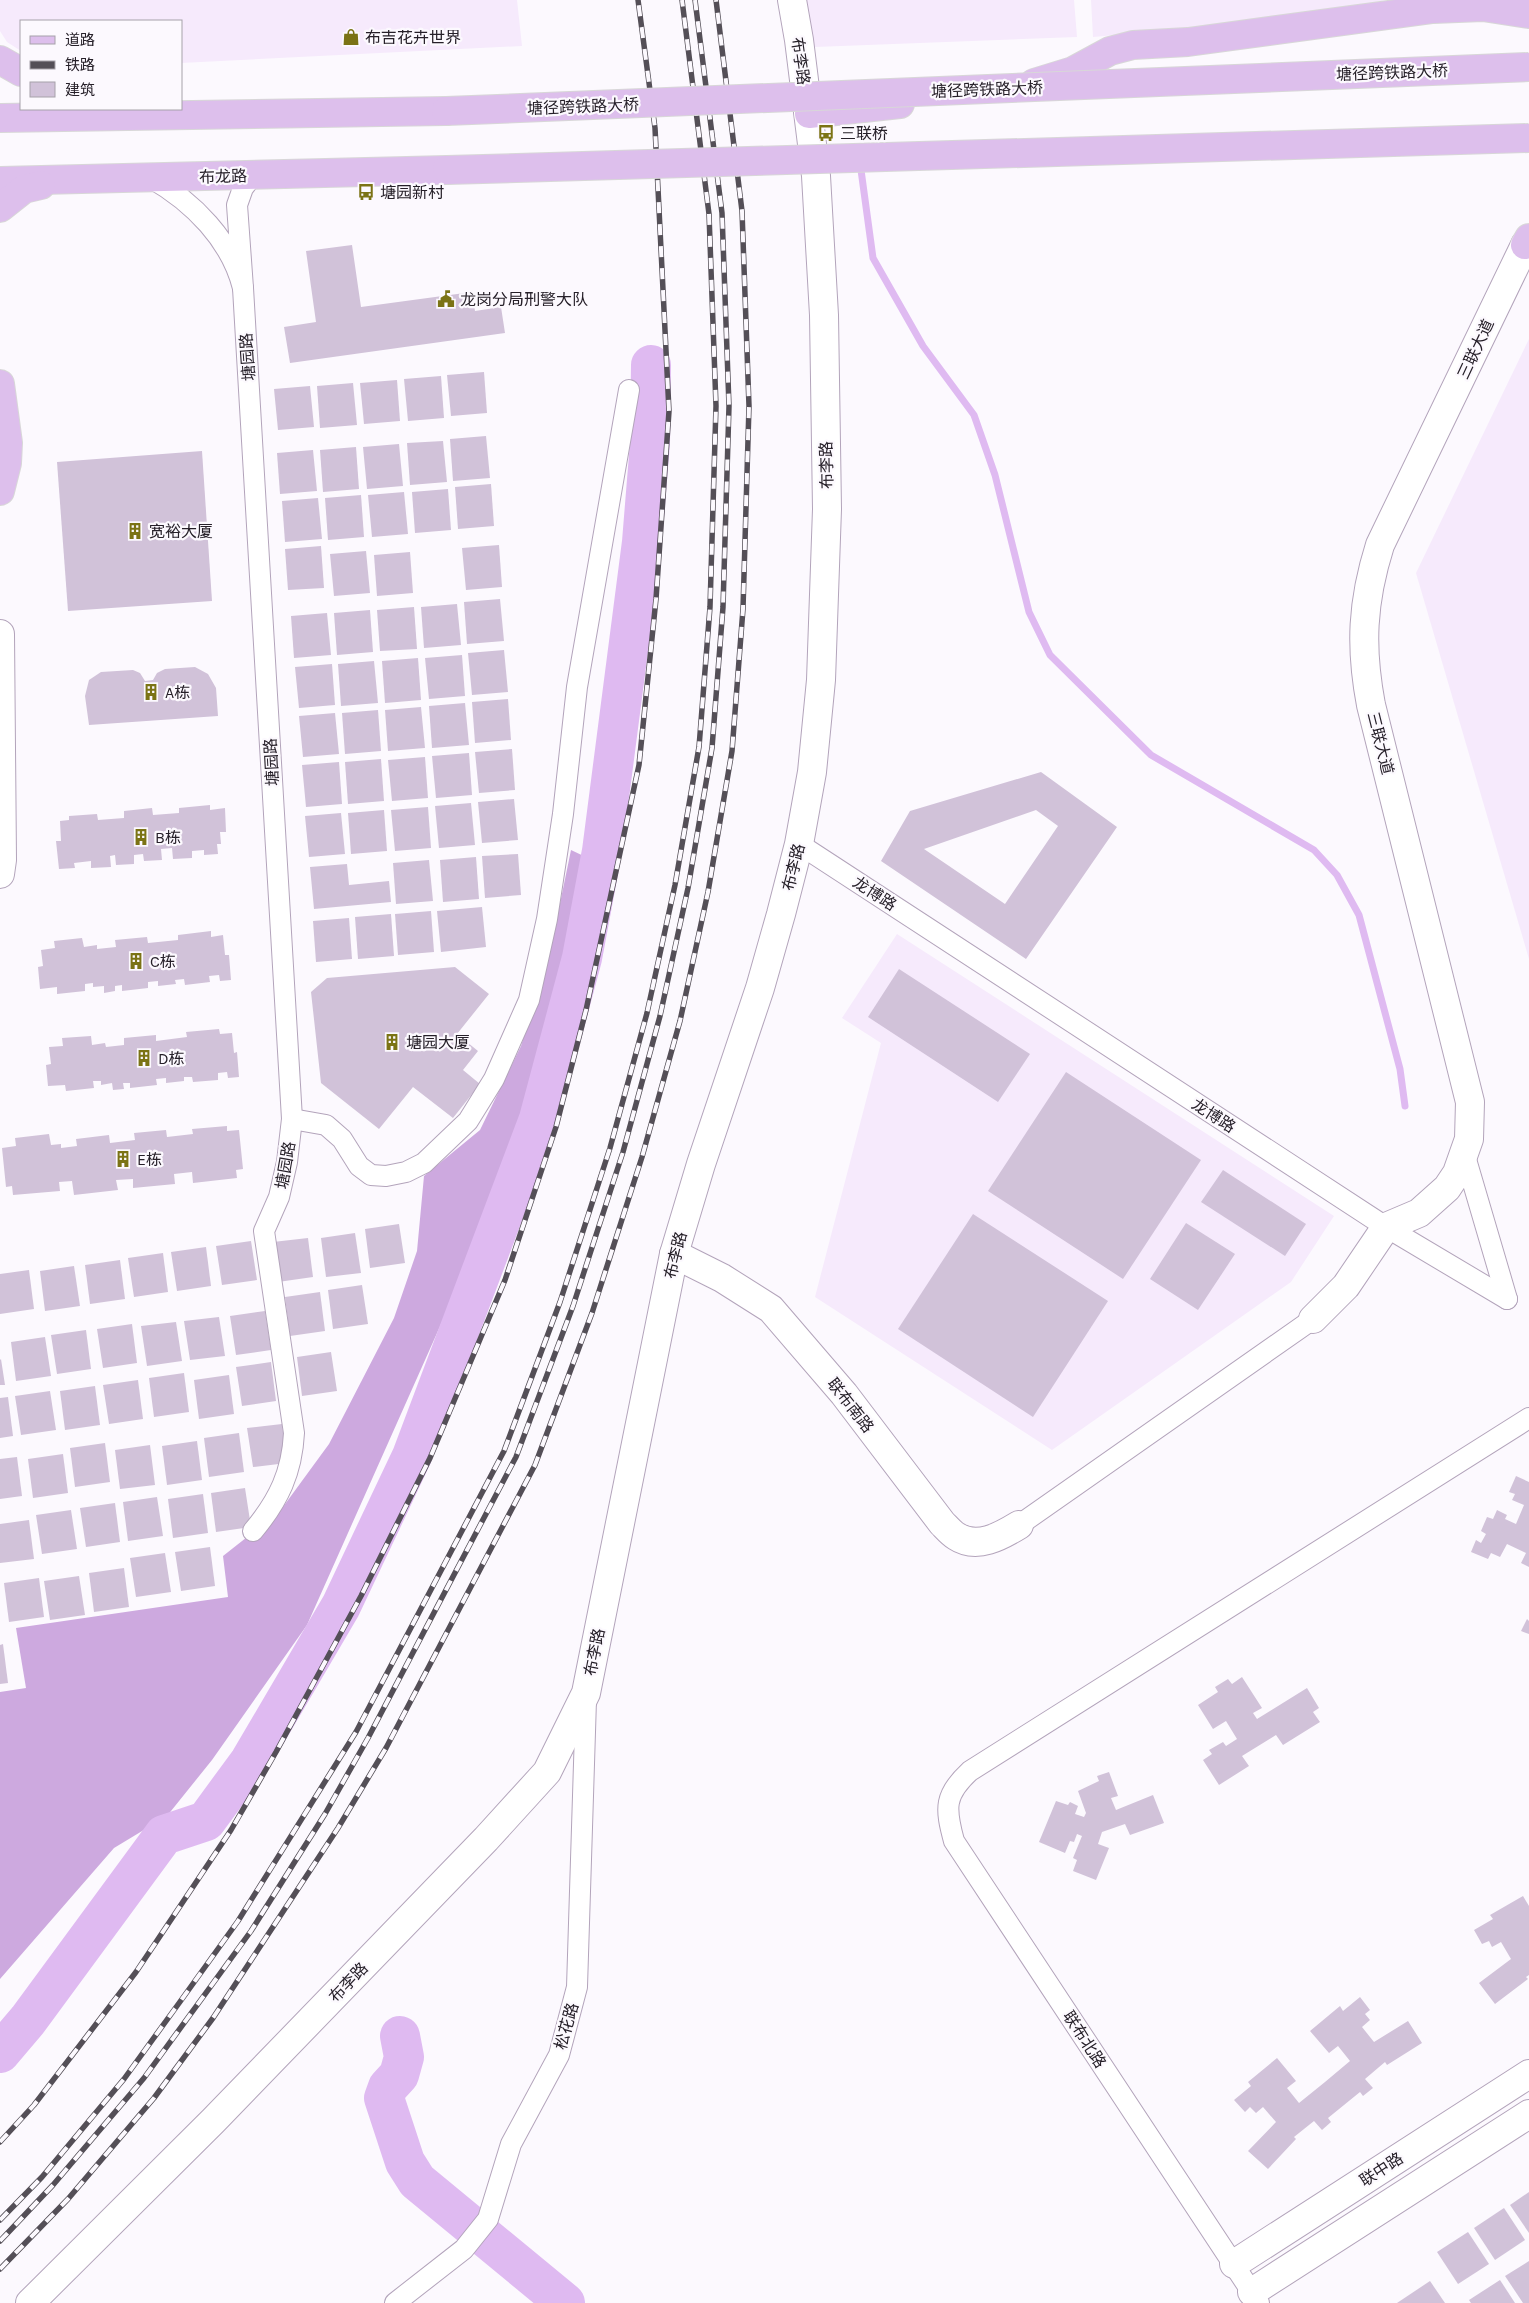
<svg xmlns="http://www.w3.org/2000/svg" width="1529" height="2303" viewBox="0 0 1529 2303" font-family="Karla,'Noto Sans SC',sans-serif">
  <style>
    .built { fill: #f6eafc }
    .forest { fill: #cda9df }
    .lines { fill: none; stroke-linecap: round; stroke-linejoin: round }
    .stream { stroke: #dfbaf1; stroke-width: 7 }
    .river { stroke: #dfbaf1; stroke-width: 40 }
    .building { fill: #d1c2d9; fill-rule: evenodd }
    .street-casing { stroke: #b3a4bb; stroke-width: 22 }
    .secondary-casing { stroke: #b3a4bb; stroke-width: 30 }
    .primary-casing { stroke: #d8d7d8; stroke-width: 30 }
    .street { stroke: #fff; stroke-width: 20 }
    .secondary { stroke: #fff; stroke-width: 28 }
    .primary { stroke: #ddbfec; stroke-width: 28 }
    .rail-casing { stroke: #544f57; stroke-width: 5.5 }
    .rail { stroke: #fcf9fe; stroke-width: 4; stroke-dasharray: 11; stroke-linecap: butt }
    .primary-bridge-casing { stroke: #d8d7d8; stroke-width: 30; stroke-linecap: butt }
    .primary-bridge { stroke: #ddbfec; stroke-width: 28 }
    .labels { text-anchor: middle; stroke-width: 4.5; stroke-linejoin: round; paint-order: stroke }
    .poi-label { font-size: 16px; fill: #262029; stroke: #fcf9fe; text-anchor: start }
    .street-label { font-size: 16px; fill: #262029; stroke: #fcf9fe }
  </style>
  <rect width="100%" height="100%" fill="#fcf9fe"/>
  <g class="built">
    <polygon points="0,0 517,0 522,46 181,63 181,21 21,21 21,51 7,42 0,31"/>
    <polygon points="805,0 1074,0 1077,37 815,47"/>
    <polygon points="1091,0 1386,0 1282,20 1093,37"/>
    <polygon points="1529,339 1529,959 1416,573"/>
    <polygon points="897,934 1334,1216 1291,1282 1052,1450 815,1297 881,1043 842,1018"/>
  </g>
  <polygon class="forest" points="571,850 590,859 530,1087 462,1277 307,1625 212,1760 167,1816 114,1848 0,1979 0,1692 26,1688 16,1628 228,1597 223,1556 280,1511 329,1444 394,1318 417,1251 424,1176 480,1130 521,1046 550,952"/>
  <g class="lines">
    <polyline class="stream" points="861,170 873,258 923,346 974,415 995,475 1029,612 1050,655 1151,755 1314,850 1337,875 1359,915 1400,1069 1405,1106"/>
    <g class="river">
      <polyline points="400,2036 404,2057 399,2075 388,2087 384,2098 405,2162 417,2181 565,2303"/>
      <polyline points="0,2053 28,2020 164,1835 206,1821 250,1761 341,1606 412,1456 539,1119 582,958 602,851 642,542 650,443 651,365"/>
    </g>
  </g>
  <g class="building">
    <polygon points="352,245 361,307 472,292 475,311 501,307 505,333 290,363 284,327 316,322 306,251"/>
    <polygon points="484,372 487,413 451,416 447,375"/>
    <polygon points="441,376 444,418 408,421 404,379"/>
    <polygon points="397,380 400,421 364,424 360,383"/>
    <polygon points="353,383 357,425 320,428 317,386"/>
    <polygon points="310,386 314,427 278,430 274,389"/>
    <polygon points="486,436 490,478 453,481 450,439"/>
    <polygon points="443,441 447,482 410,485 407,443"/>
    <polygon points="399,444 403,486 367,489 363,447"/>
    <polygon points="356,447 359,489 323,492 320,450"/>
    <polygon points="313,450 317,491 280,494 277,453"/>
    <polygon points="202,451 212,601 68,611 57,462"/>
    <polygon points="491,484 494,526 458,529 455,487"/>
    <polygon points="448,489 451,530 415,533 412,492"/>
    <polygon points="404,492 408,534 372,537 368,495"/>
    <polygon points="361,495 364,537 328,540 325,498"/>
    <polygon points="318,498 322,539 285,542 282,501"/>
    <polygon points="499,545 502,587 466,590 462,548"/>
    <polygon points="321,546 324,588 288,590 285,549"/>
    <polygon points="366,551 370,593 334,596 330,554"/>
    <polygon points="410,552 413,593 377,596 374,555"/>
    <polygon points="500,599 504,641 467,644 464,602"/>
    <polygon points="457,604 461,645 424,648 421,607"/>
    <polygon points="414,607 417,649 380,651 377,610"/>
    <polygon points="370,610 373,652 337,655 334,613"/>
    <polygon points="327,613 331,655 294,658 291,616"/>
    <polygon points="504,650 508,692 472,695 468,653"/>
    <polygon points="462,655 465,696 429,699 425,658"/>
    <polygon points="418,658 421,700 385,703 382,661"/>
    <polygon points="374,661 378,703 341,706 338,664"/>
    <polygon points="332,664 335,705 299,708 295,667"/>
    <polygon points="195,667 208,674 216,688 218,716 89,725 85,696 89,680 101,672 133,670 140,673 145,681 153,680 157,673 165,669"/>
    <polygon points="508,699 511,740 475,743 472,702"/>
    <polygon points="465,703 469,745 432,748 429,706"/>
    <polygon points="421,707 425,748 388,751 385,710"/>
    <polygon points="378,710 381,751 345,754 342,713"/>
    <polygon points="335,713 339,754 303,757 299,716"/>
    <polygon points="512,749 515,790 479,793 475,752"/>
    <polygon points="469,753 472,795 436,798 432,756"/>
    <polygon points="425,757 428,798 392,801 388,760"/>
    <polygon points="381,759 384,801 348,804 345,762"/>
    <polygon points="339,762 342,804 306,807 302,765"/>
    <path d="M1041 772 1117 827 1026 959 881 861 910 811ZM1036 810 1058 826 1005 904 924 849Z"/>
    <polygon points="514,799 518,840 482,843 478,802"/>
    <polygon points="471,803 475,845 439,848 435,806"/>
    <polygon points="210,805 210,810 225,808 226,832 220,832 221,844 217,844 218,854 204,855 204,850 192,851 192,858 173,859 172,848 161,849 162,860 144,861 143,854 134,855 134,864 116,865 115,855 110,856 111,867 91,868 91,861 74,863 75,868 59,869 56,841 61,841 60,821 69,820 69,816 97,814 98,820 124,818 124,811 152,808 153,815 179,813 179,808"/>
    <polygon points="428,807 431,848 395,851 391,810"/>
    <polygon points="384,810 387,851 351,854 348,813"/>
    <polygon points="341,813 345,854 309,857 305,816"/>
    <polygon points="518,854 521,895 485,898 482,856"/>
    <polygon points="476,857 479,899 443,902 440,860"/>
    <polygon points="429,860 433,901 396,904 393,863"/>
    <polygon points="347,864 349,885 389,881 391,902 314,909 310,867"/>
    <polygon points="482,907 486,947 441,952 437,911"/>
    <polygon points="431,911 434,952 398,955 395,914"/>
    <polygon points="391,914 394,956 358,959 355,917"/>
    <polygon points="349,918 352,959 316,962 313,921"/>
    <polygon points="211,931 211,937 223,935 225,955 229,955 231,980 220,981 219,975 209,976 210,982 185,985 184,979 175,980 176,984 158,986 158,981 148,982 148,988 122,991 122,985 115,986 115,991 104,993 104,986 93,987 93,983 85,984 85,991 57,994 57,987 40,989 38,967 43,966 41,950 55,948 54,941 82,938 84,947 97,945 97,949 116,947 115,940 147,937 148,943 178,940 178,935"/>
    <polygon points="455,967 489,994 457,1034 478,1051 463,1070 480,1084 453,1118 413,1087 379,1129 321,1083 311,992 327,978"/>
    <polygon points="899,969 1030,1054 998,1102 868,1017"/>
    <polygon points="219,1029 220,1034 232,1033 234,1053 237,1052 239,1077 228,1078 227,1072 218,1073 218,1080 193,1082 192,1077 184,1077 184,1081 166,1083 166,1078 156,1079 157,1085 130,1088 130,1083 123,1083 124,1089 113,1090 112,1083 101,1085 101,1081 93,1081 94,1088 66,1091 65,1085 48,1086 46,1065 51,1064 49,1047 63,1046 62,1038 91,1036 92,1045 105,1043 106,1047 124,1045 124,1038 156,1035 156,1041 187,1037 186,1032"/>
    <polygon points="1066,1072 1201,1160 1123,1279 988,1191"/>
    <polygon points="227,1126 227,1131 239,1130 243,1169 236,1170 237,1178 193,1183 192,1172 174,1174 175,1184 133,1188 133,1179 116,1180 118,1190 74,1195 72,1181 59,1182 60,1191 13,1195 12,1186 6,1187 2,1148 16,1146 15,1138 49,1134 51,1145 61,1144 61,1148 77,1146 76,1139 109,1135 110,1143 135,1140 134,1133 166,1130 167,1137 193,1134 192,1129"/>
    <polygon points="1223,1170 1306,1224 1285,1256 1201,1202"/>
    <polygon points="973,1214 1108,1301 1033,1417 898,1329"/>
    <polygon points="1186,1223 1235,1254 1198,1310 1150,1279"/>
    <polygon points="399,1224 405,1263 370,1268 365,1229"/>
    <polygon points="355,1233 361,1273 326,1277 321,1238"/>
    <polygon points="308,1238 313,1277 278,1282 273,1242"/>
    <polygon points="251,1241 257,1280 222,1285 216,1246"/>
    <polygon points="206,1247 211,1286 177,1291 171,1252"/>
    <polygon points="163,1253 168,1292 134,1297 128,1258"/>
    <polygon points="120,1260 125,1299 90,1304 85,1265"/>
    <polygon points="74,1266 80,1306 45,1311 40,1271"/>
    <polygon points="29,1270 34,1309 0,1314 0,1274"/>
    <polygon points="362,1285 368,1324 333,1329 328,1290"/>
    <polygon points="320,1292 325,1331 290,1336 285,1297"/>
    <polygon points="265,1311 271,1350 236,1355 230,1316"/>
    <polygon points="219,1317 225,1356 190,1360 184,1321"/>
    <polygon points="176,1322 182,1361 147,1366 141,1326"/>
    <polygon points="132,1324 137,1363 103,1368 97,1329"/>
    <polygon points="86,1330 91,1369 57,1374 51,1335"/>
    <polygon points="45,1337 51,1376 16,1381 11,1342"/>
    <polygon points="331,1352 337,1391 302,1396 297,1357"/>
    <polygon points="1,1359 5,1385 0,1385 0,1360"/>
    <polygon points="271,1362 276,1401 242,1406 236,1367"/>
    <polygon points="184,1373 189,1412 154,1417 149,1378"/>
    <polygon points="229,1375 234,1414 199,1419 194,1380"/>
    <polygon points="138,1380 143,1419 109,1424 103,1385"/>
    <polygon points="95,1386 100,1425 65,1430 60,1391"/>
    <polygon points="50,1391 56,1430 21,1435 15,1396"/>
    <polygon points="8,1397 13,1436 0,1438 0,1398"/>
    <polygon points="282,1424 287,1463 253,1467 247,1428"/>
    <polygon points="239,1433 244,1472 209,1477 204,1438"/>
    <polygon points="197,1441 202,1480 167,1485 162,1446"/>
    <polygon points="105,1443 110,1482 75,1487 70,1448"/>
    <polygon points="150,1445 155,1485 120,1489 115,1450"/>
    <polygon points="63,1454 68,1493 33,1498 28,1459"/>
    <polygon points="17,1457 22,1496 0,1499 0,1459"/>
    <polygon points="1516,1476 1529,1482 1529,1567 1521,1563 1526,1553 1507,1544 1500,1557 1491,1553 1488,1559 1471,1552 1476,1540 1481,1543 1486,1534 1481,1531 1487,1517 1493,1519 1497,1510 1507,1515 1505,1519 1516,1524 1524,1505 1512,1500 1515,1494 1509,1492"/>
    <polygon points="245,1488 251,1527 216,1532 211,1493"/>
    <polygon points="203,1494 208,1533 173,1538 168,1499"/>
    <polygon points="157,1497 163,1536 128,1541 123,1502"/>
    <polygon points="115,1503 120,1542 86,1547 80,1508"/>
    <polygon points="71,1510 77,1549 42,1554 36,1515"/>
    <polygon points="29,1520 34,1559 0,1563 0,1524"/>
    <polygon points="210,1547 215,1586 181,1591 175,1552"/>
    <polygon points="165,1553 171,1592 136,1597 130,1558"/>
    <polygon points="124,1568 129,1607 94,1612 89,1573"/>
    <polygon points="79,1576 85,1615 50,1620 44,1581"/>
    <polygon points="39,1578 44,1617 9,1622 4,1583"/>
    <polygon points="1527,1619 1529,1621 1529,1634 1521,1631"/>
    <polygon points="3,1644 8,1683 0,1684 0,1645"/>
    <polygon points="1242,1677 1262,1708 1253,1713 1257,1719 1307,1688 1319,1708 1313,1712 1320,1722 1283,1745 1276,1735 1242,1756 1249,1766 1219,1785 1203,1760 1212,1754 1209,1750 1223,1742 1226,1746 1237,1739 1226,1721 1213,1729 1198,1705 1218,1692 1215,1687 1228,1679 1232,1684"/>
    <polygon points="1109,1772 1118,1796 1111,1798 1116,1810 1153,1795 1164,1823 1130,1835 1125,1824 1102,1832 1098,1844 1109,1848 1096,1880 1073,1871 1077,1860 1073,1858 1082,1836 1077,1834 1074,1842 1070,1841 1065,1853 1039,1842 1056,1801 1068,1805 1070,1802 1078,1806 1075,1814 1084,1817 1086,1813 1078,1791 1099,1781 1097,1776"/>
    <polygon points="1523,1896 1529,1906 1529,1975 1526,1977 1528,1979 1495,2004 1479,1983 1511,1959 1501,1942 1492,1947 1489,1941 1482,1944 1474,1930 1493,1919 1490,1915"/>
    <polygon points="1360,1997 1370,2010 1365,2014 1370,2020 1362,2027 1374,2042 1408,2021 1422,2043 1387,2065 1385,2062 1365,2079 1373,2088 1363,2096 1360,2092 1328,2118 1331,2122 1322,2130 1314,2121 1294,2137 1296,2139 1268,2169 1248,2151 1276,2122 1263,2107 1256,2113 1250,2107 1245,2112 1234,2100 1251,2086 1248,2082 1277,2058 1296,2081 1287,2088 1299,2103 1325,2082 1350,2061 1338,2046 1329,2053 1310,2031 1340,2006 1343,2011"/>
    <polygon points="1529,2192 1529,2233 1510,2205"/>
    <polygon points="1504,2208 1525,2240 1495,2260 1474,2228"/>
    <polygon points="1468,2232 1489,2264 1458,2284 1437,2252"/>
    <polygon points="1529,2261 1529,2303 1523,2303 1505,2276"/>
    <polygon points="1500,2280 1515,2303 1471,2303 1469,2300"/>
    <polygon points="1430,2281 1445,2303 1397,2303"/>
  </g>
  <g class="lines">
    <g class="street-casing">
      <g id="street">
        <path d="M151 178C193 202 231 240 243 288L237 205 243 188 253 175"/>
        <path d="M243 288 292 1119 287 1162 279 1197 264 1231 294 1433C292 1472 279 1500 253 1531"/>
        <polyline points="799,844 1386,1227 1507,1299"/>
        <polyline points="292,1119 326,1125 342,1139 359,1166 371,1175 386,1176 406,1172 424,1163 468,1121 494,1079 529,1000 547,919 563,814 577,687 629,390"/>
        <polyline points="1465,1156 1507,1299"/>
        <polyline points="1019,1525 1313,1319"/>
        <polyline points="395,2303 464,2249 488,2219 511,2144 559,2055 577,1987 586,1700"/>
        <path d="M1259 2303 954 1841C945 1808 944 1795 970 1771L1529 1418"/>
      </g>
    </g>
    <g class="secondary-casing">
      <g id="secondary">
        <polyline points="0,634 2,860 0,874"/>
        <path d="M674 1254 722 1278 771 1309 844 1394 942 1523C946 1527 951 1533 956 1536 977 1550 1001 1536 1019 1525"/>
        <path d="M1313 1319 1346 1286 1386 1227 1419 1213 1447 1188 1457 1173 1469 1139 1470 1102 1371 705C1360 647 1362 602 1380 545L1525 245"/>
        <polyline points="1234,2264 1529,2074"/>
        <polyline points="1252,2292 1529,2114"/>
        <polyline points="30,2303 213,2121 486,1839 547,1772 586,1693 674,1254 701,1164 760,988 781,914 799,844 812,772 821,680 827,509 824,315 816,176 799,40 792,0"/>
      </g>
    </g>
    <g class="primary-casing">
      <g id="primary">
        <polyline points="0,60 21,72"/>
        <polyline points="1034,83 1073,71 1110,51 1133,45 1188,42 1433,9 1483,7 1529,14"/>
        <polyline points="809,114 900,104"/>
        <polyline points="0,118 446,111"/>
        <polyline points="0,181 447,170"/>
        <polyline points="0,208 24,189 41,185"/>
        <polyline points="1525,245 1529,238"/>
        <polyline points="0,384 8,443 7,463 0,491"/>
      </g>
    </g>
    <use href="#street" class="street"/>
    <use href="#secondary" class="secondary"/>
    <use href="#primary" class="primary"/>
    <g class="rail-casing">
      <g id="rail">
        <polyline points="0,2142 34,2105 136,1972 231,1830 276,1752 361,1596 430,1458 505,1280 556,1127 586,1010 639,765 656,599 669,411 655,128 638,0"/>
        <polyline points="0,2220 42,2177 124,2079 182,1999 238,1921 356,1732 504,1451 560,1302 610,1148 647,1013 675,885 699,747 710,607 716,406 709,214 682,0"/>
        <polyline points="0,2241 53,2185 144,2078 251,1931 325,1814 368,1738 516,1457 573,1306 623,1152 660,1016 688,888 712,748 723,607 729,406 722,213 695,0"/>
        <polyline points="0,2269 68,2199 154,2098 213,2018 338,1828 386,1748 535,1465 592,1313 642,1157 680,1021 708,892 732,751 743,609 749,406 742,211 716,0"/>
      </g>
    </g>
    <use href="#rail" class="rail"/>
    <g class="primary-bridge-casing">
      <g id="primary-bridge">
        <polyline points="446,111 1529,67"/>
        <polyline points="447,170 1529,138"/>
      </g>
    </g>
    <use href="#primary-bridge" class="primary-bridge"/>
  </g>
  <defs>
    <g id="shop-bare" transform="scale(1.35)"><path d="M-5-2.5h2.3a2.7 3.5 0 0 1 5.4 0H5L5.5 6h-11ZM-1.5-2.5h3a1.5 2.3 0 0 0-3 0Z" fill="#7b7315" stroke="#fcf9fe" stroke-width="2.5" paint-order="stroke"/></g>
    <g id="bus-bare" transform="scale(1.35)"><path d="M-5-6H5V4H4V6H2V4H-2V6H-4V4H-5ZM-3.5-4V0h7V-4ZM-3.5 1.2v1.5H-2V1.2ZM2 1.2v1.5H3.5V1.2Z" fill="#7b7315" stroke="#fcf9fe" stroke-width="2.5" paint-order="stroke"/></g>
    <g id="civic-bare" transform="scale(1.35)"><path d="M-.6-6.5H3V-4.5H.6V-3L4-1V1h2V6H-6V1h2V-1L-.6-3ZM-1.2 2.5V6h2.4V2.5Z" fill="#7b7315" stroke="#fcf9fe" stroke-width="2.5" paint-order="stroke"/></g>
    <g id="building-bare" transform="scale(1.35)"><path d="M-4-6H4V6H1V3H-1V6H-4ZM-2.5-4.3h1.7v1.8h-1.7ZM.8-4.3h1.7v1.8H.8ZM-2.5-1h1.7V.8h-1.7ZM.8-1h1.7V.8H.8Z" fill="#7b7315" stroke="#fcf9fe" stroke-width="2.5" paint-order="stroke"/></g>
  </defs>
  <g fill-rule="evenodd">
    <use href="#shop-bare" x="351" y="37"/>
    <use href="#bus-bare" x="826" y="133"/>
    <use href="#bus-bare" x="366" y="192"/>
    <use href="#civic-bare" x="446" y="299"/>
    <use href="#building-bare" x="135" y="531"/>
    <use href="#building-bare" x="151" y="692"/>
    <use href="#building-bare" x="141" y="837"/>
    <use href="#building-bare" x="136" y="961"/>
    <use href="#building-bare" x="392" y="1042"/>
    <use href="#building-bare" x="144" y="1058"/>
    <use href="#building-bare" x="123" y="1159"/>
  </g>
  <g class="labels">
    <g class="poi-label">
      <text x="365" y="43">布吉花卉世界</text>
      <text x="840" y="139">三联桥</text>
      <text x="380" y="198">塘园新村</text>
      <text x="460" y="305">龙岗分局刑警大队</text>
      <text x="149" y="537">宽裕大厦</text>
      <text x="165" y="698">A栋</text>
      <text x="155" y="843">B栋</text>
      <text x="150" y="967">C栋</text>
      <text x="406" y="1048">塘园大厦</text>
      <text x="158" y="1064">D栋</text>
      <text x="137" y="1165">E栋</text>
    </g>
    <g class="street-label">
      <text transform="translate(801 61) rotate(82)" y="6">布李路</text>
      <text transform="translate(1392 72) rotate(-2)" y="6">塘径跨铁路大桥</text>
      <text transform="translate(987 89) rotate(-2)" y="6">塘径跨铁路大桥</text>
      <text transform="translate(583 106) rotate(-2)" y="6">塘径跨铁路大桥</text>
      <text transform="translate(223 176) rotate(-2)" y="6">布龙路</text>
      <text transform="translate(1475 349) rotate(-65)" y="6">三联大道</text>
      <text transform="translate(247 357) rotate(-94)" y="6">塘园路</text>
      <text transform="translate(826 465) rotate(-91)" y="6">布李路</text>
      <text transform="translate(1381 743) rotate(76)" y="6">三联大道</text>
      <text transform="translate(271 762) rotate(-93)" y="6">塘园路</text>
      <text transform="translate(793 867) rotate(-76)" y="6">布李路</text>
      <text transform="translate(875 893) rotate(33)" y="6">龙博路</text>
      <text transform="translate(1214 1115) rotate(33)" y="6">龙博路</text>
      <text transform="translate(285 1165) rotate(-80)" y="6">塘园路</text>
      <text transform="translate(675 1255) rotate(-76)" y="6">布李路</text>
      <text transform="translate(851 1405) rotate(52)" y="6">联布南路</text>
      <text transform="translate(594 1652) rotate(-79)" y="6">布李路</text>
      <text transform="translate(348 1982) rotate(-46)" y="6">布李路</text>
      <text transform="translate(566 2026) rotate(-74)" y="6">松花路</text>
      <text transform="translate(1085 2039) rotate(57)" y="6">联布北路</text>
      <text transform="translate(1381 2169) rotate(-33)" y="6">联中路</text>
    </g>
  </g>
  <rect x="20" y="20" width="162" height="90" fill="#fcf9fe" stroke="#a6a2a9"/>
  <rect x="30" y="36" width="25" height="8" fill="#ddbfec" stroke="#a6a2a9"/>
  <text x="65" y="45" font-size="15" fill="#262029">道路</text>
  <rect x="30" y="61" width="25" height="8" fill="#544f57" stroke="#a6a2a9"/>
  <text x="65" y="70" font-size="15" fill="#262029">铁路</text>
  <rect x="30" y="82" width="25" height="15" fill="#d1c2d9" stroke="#a6a2a9"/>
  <text x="65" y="95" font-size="15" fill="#262029">建筑</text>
</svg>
